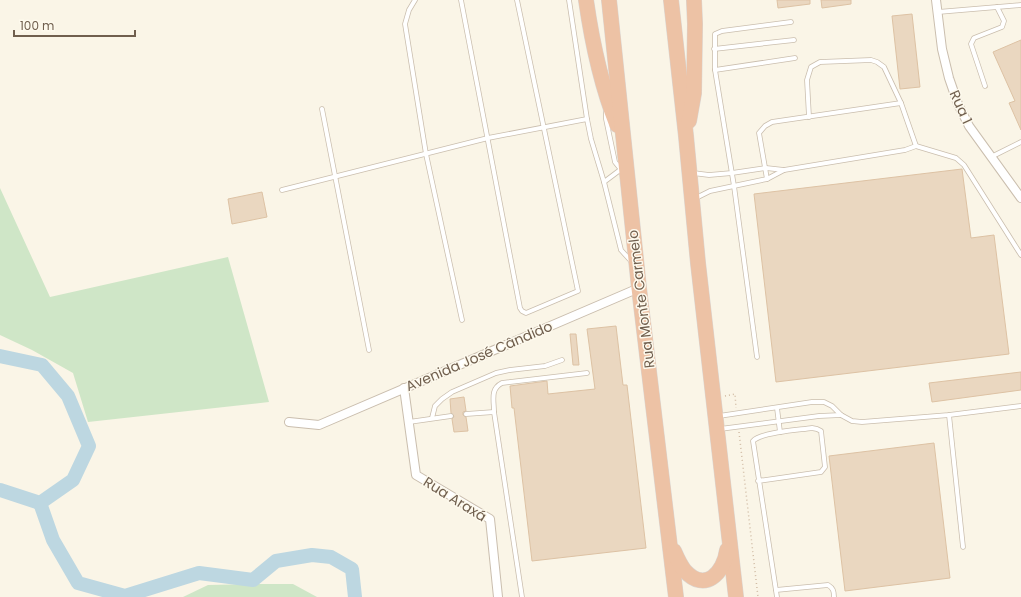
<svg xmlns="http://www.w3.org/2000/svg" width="1021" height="597" viewBox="0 0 1021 597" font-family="Poppins,sans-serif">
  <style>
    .green { fill: #cfe6c7 }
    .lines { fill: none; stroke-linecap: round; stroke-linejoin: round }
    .river { stroke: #bdd7e1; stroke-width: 14 }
    .building { fill: #ead7c0; stroke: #ddc2a4 }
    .lane-casing { stroke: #cabeae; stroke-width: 5.5 }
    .street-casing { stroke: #cabeae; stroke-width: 10 }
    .highway-casing { stroke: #dad5d1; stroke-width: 16 }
    .path { stroke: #d1bca5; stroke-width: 1.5; stroke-dasharray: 1 3; stroke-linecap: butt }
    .lane { stroke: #fff; stroke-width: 4 }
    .street { stroke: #fff; stroke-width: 8 }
    .highway { stroke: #edc2a5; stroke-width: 15 }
    .labels { text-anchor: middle; stroke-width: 3; stroke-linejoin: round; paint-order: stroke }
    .street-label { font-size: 14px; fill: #705f4e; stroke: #fdf9ed }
  </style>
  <rect width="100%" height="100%" fill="#faf5e7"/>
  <g class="green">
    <polygon points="0,188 50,297 228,257 269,402 88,422 73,373 32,350 0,335"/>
    <polygon points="255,584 293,584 317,597 183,597 208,585"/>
  </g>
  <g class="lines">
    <g class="river">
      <polyline points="0,356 42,365 68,396 89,446 73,480 40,503 0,490"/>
      <polyline points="40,503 53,540 78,583 125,596 199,573 253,580 276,561 312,555 331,557 352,569 355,597"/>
    </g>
  </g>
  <g class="building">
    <polygon points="777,0 810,0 810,4 778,8"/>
    <polygon points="821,0 851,0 851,4 822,8"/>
    <polygon points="912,14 920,87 900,89 892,16"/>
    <polygon points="1021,40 1021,130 1009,103 1015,101 993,52"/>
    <polygon points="962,169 971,238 994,235 1009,354 776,382 754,194"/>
    <polygon points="262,192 267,217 232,224 228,199"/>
    <polygon points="616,326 623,385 627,385 646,548 532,561 514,408 512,408 510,386 547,381 548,394 595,389 587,329"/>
    <polygon points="570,334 576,334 579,365 573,365"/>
    <polygon points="1021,372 1021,390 932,402 929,383"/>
    <polygon points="464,397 466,411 463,412 463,415 466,417 468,431 454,432 452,419 454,416 451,413 450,399"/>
    <polygon points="934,443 950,578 845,591 829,456"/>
  </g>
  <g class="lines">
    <g class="lane-casing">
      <g id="lane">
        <polyline points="415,0 409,10 405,24 426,154 462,320"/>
        <polyline points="461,0 520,308 522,311 526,313 578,291 517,0"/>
        <polyline points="569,0 587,119"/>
        <polyline points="938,12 1021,5"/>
        <polyline points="714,49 794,40"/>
        <polyline points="715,70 795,58"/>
        <polyline points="985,86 971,44 974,38 1002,27 1004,21 997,7"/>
        <polyline points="322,109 369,350"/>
        <polyline points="606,112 606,119 615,162 623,172"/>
        <polyline points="809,117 807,80 811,67 820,62 871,60 877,62 884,67 901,103 916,146"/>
        <polyline points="991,157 1021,142"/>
        <polyline points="693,173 709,175 732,173 766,168 784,170 905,150 916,146 956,158 964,165 1021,255"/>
        <polyline points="767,179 759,133 765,126 772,122 901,103"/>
        <polyline points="604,182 620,170"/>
        <polyline points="282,190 488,138 587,119 591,139 604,182 621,250 631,261"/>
        <polyline points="696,198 710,191 767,179 784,170"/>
        <polyline points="757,357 734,186 715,70 715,34 722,31 791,22"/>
        <polyline points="777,408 780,432"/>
        <path d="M494 412C494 400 490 389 502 383L587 373"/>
        <polyline points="466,414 494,412 522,597"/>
        <polyline points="949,415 963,547"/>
        <polyline points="719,416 812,402 824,402 832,406 841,415 852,421 862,422 949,415 1021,406"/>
        <polyline points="432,418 435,406 442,399 452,392 496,373 510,370 545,366 562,360"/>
        <polyline points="409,422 451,416"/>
        <polyline points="720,429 819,416 841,415"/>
        <path d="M758 481 821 472 825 467 821 431 817 429 812 428C799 430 761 432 753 441L777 597"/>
        <path d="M776 590 828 585C833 588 834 591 834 597"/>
      </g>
    </g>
    <g class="street-casing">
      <g id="street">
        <polyline points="936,0 942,49 949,78 958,104 969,126 1021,198"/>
        <polyline points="404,388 416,475 490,519 498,597"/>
        <polyline points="289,422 319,425 639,288"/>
      </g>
    </g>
    <g class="highway-casing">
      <g id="highway">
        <path d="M586 0C592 42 601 85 617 125"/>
        <polyline points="609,0 639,288 676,597"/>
        <polyline points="671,0 686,136 698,263 736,597"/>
        <polyline points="689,121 694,93 695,24 694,0"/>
        <path d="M674 551C677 558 680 565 685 571 705 593 724 573 727 550"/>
      </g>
    </g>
    <g class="path">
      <polyline points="725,396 735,394 736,408"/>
      <polyline points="739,432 758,597"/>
    </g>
    <use href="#lane" class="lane"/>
    <use href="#street" class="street"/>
    <use href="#highway" class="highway"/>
  </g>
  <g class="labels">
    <g class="street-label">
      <text transform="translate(961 107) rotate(66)" y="5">Rua 1</text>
      <text transform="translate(641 299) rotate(-97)" y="5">Rua Monte Carmelo</text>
      <text transform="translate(479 356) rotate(-23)" y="5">Avenida José Cândido</text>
      <text transform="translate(455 499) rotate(32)" y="5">Rua Araxá</text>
    </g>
  </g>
  <path d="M14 30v6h121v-6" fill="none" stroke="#705f4e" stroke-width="2"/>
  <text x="20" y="30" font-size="12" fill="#705f4e" stroke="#fdf9ed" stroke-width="3" paint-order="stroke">100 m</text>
</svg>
